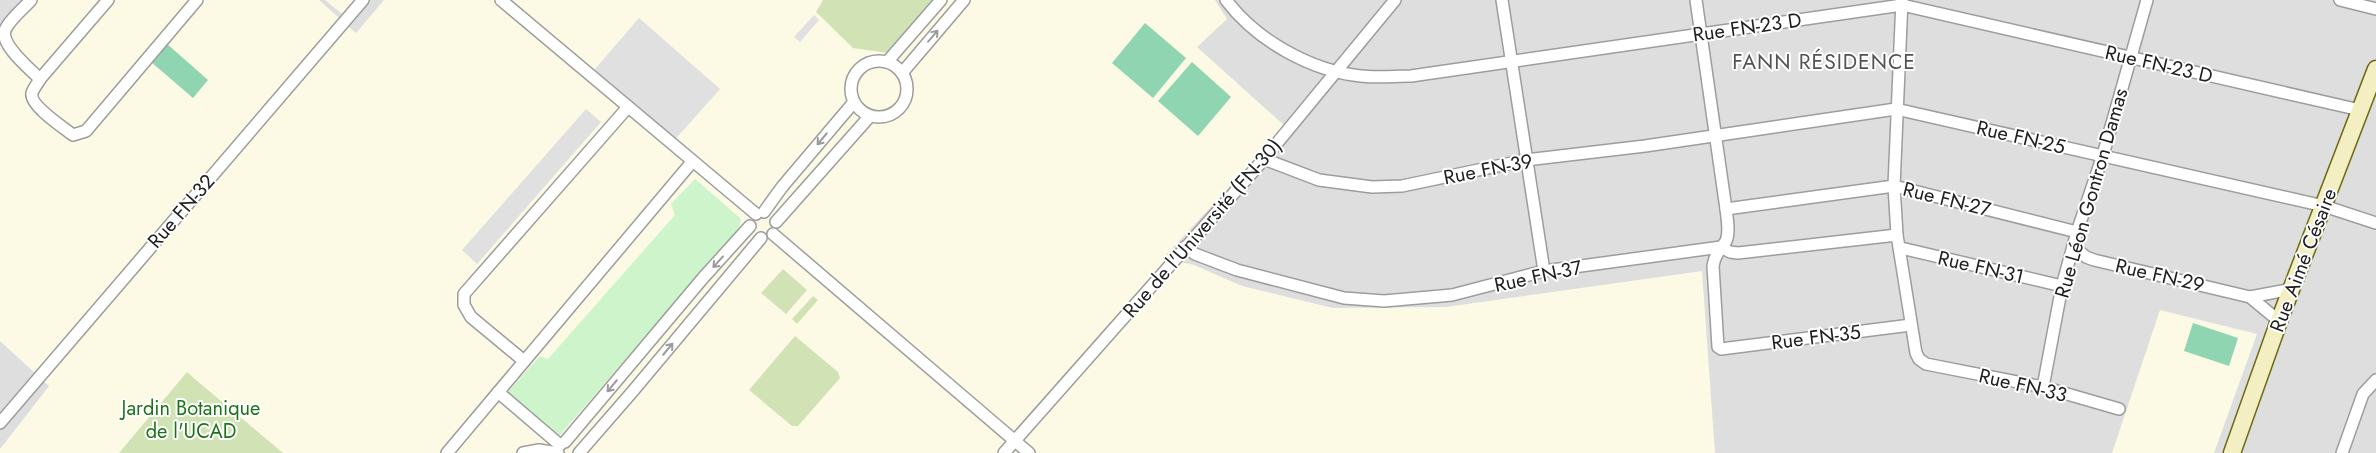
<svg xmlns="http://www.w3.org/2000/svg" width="2376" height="453" viewBox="0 0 2376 453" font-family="Jost,sans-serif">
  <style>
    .residential { fill: #dedede }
    .education { fill: #fcf9e5 }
    .grass { fill: #d1e3b5 }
    .park { fill: #cdf4cb }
    .pitch { fill: #90d5b2 }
    .parking { fill: #e0e0e0 }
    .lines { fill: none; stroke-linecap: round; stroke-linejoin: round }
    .street-casing { stroke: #9d9d9d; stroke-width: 14 }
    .secondary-casing { stroke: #6c6b13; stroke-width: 19 }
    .street { stroke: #fff; stroke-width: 11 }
    .secondary { stroke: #f3efc3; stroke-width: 16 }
    .oneway { stroke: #9b9b9b }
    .labels { text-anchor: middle; stroke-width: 4; stroke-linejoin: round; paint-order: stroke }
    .street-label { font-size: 20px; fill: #202020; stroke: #fff }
    .park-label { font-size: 20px; fill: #1d731a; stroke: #fff }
    .neighbourhood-label { font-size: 21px; letter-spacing: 1px; fill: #535353; stroke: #fff }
  </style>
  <rect width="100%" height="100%" fill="#f0ece8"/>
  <rect class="residential" x="0" y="0" width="2376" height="453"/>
  <g class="education">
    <polygon points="30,0 319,0 356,33 384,0 1215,0 1227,19 1197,47 1286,127 1163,258 1194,265 1242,286 1333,308 1446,307 1702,271 1715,453 0,453 0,449 49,386 0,341 0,35"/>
    <polygon points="325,0 354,0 342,14"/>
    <polygon points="2160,310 2257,334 2214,453 2112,453"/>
  </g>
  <g class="grass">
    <polygon points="823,0 936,0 888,53 853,48 816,12"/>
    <polygon points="783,269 807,290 786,314 761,293"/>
    <polygon points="813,296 818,300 797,324 792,319"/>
    <polygon points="795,336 838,372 840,378 798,426 792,426 749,390"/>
    <polygon points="187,372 196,380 283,453 119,453"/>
  </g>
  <polygon class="park" points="695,179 741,219 739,228 559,436 508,392 540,356 548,359 675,215 671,204"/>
  <g class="pitch">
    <polygon points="1145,23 1186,58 1153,98 1112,63"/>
    <polygon points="166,43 208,80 193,98 150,61"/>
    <polygon points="1192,62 1231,97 1198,136 1158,101"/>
    <polygon points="2193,323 2238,338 2229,366 2184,351"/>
  </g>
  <g class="parking">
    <polygon points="814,15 819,20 800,42 794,37"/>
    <polygon points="639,18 720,89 671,144 590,75"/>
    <polygon points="586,109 601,122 477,264 462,250"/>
  </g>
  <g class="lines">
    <g class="street-casing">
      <g id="street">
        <path d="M31 0C23 9 10 19 5 30 0 45 30 69 40 79"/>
        <path d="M108 0 40 79C38 83 33 89 32 93 29 105 64 128 73 135L86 131 197 0"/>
        <polyline points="501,0 756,214"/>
        <path d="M1226 0C1256 40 1311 71 1361 76 1377 78 1395 76 1411 76L1902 5 2360 110"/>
        <polyline points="1502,0 1544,271"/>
        <path d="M1696 0 1726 209C1727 218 1730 232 1726 241 1720 250 1715 254 1713 266L1718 347 1721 349 1911 325"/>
        <polyline points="1902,0 1894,186 1897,235 1916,353 1919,359 1926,364 2043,387 2119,409"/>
        <polyline points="2340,0 2376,9"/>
        <circle cx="879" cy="89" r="28"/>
        <polyline points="887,62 941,0"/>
        <polyline points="902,73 964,0"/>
        <polyline points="1264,159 1319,180 1372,187 1402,186 1526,160 1645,146 1896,109 2324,206 2376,223"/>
        <polyline points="1726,209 1894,186 2077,232"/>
        <polyline points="764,212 782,187 854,102"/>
        <polyline points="776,222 870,116"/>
        <polyline points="773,234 1029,453"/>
        <polyline points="2073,246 2086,257 2094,260 2250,297 2292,289"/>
        <polyline points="1185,247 1195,254 1237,270 1344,298 1384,301 1452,295 1544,271 1721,247 1730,252 1738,253 1897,235"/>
        <polyline points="1901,248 2062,286"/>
        <polyline points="2250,297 2279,321"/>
        <polyline points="524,361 471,317 464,305 464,294 628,107"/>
        <polyline points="2043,387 2062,286 2077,232 2103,155 2147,0"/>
        <polyline points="498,392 560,445"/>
        <polyline points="0,423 363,0"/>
        <polyline points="565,442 703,278 750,226"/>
        <polyline points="447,453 692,162"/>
        <polyline points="523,453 539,450 558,453"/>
        <polyline points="579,453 633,391 761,238"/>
        <polyline points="1004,453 1264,159 1395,0"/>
        <polyline points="2342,453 2363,394 2376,380"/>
      </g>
    </g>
    <g class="secondary-casing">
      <polyline id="secondary" points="2232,453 2279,321 2376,69"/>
    </g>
    <use href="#street" class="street"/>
    <use href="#secondary" class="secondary"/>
  </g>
  <defs><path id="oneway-shaft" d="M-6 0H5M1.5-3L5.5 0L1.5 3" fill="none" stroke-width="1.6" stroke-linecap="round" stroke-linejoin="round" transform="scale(1.25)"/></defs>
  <g class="oneway">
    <use href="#oneway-shaft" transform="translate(933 36) rotate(-49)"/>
    <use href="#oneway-shaft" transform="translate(822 139) rotate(130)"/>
    <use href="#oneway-shaft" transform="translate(718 262) rotate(132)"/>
    <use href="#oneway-shaft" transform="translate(668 349) rotate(-50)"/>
    <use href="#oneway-shaft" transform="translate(612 386) rotate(130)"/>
  </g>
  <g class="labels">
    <g class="street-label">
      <text transform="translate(1747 27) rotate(-8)" y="7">Rue FN-23 D</text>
      <text transform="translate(2159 64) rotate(13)" y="7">Rue FN-23 D</text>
      <text transform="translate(2021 137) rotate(13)" y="7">Rue FN-25</text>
      <text transform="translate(1488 169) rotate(-11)" y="7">Rue FN-39</text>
      <text transform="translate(2091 193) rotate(-74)" y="7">Rue Léon Gontron Damas</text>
      <text transform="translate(1947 199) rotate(14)" y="7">Rue FN-27</text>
      <text transform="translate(181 211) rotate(-49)" y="7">Rue FN-32</text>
      <text transform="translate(1202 228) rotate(-49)" y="7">Rue de l'Université (FN-30)</text>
      <text transform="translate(2303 260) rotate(-69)" y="7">Rue Aimé Césaire</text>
      <text transform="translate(1981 267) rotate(13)" y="7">Rue FN-31</text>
      <text transform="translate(2160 275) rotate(13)" y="7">Rue FN-29</text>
      <text transform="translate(1538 276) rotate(-12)" y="7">Rue FN-37</text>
      <text transform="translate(1816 337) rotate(-7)" y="7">Rue FN-35</text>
      <text transform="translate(2023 385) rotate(13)" y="7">Rue FN-33</text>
    </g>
    <g class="park-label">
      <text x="191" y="415">Jardin Botanique<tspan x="191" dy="23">de l'UCAD</tspan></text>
    </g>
    <g class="neighbourhood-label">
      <text x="1824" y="69">FANN RÉSIDENCE</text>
    </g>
  </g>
</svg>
